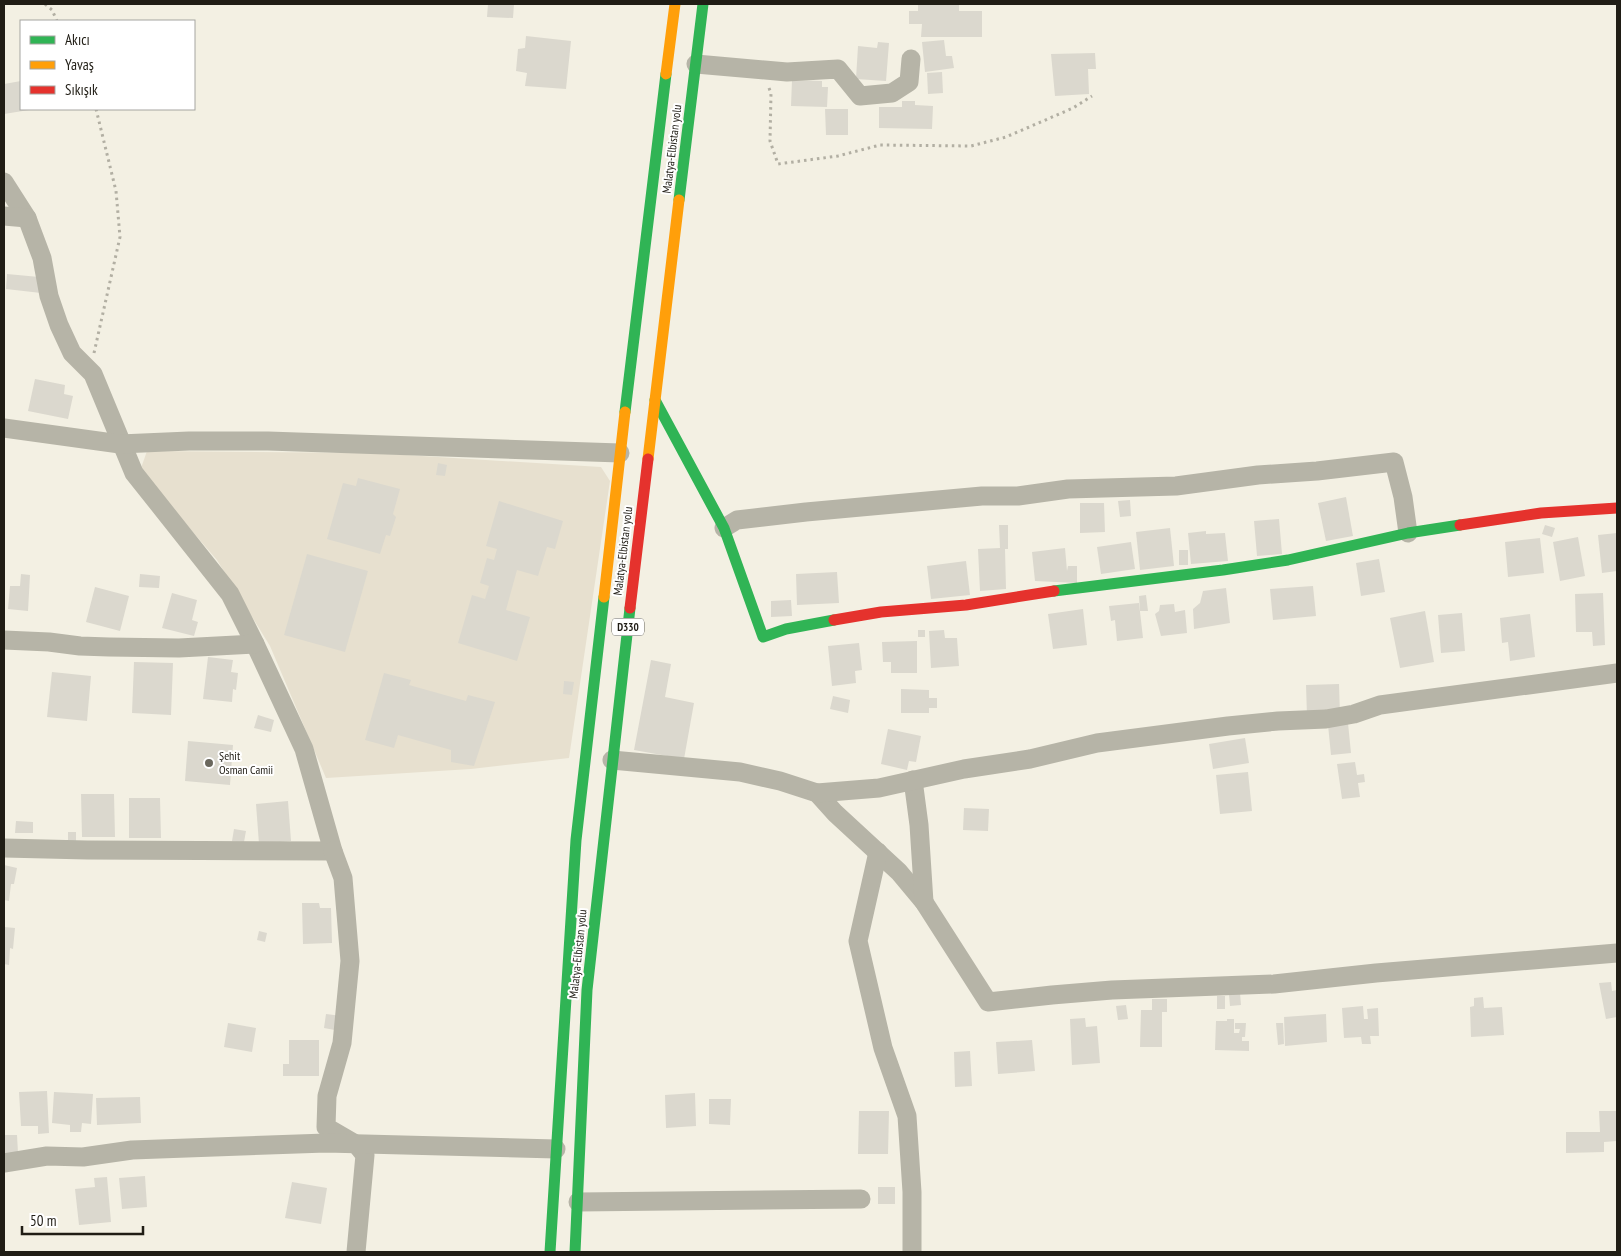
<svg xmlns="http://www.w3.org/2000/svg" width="1621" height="1256" viewBox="0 0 1621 1256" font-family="'PT Sans Narrow',sans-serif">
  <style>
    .education { fill: #e7e0cf }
    .building { fill: #dbd8ce }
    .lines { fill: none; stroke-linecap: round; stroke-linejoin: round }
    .path { stroke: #b2afa3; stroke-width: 3; stroke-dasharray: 2.5 4; stroke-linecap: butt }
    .street { stroke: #b6b4a7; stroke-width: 19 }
    .fast { stroke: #30b455; stroke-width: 11 }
    .slow { stroke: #ff9f0a; stroke-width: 11 }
    .jam { stroke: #e5322d; stroke-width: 11 }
    .poi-dot { fill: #6a675d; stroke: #fff; stroke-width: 2 }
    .labels { text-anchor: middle; stroke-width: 4; stroke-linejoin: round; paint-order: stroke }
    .shield { fill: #fff; stroke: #63615b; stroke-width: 1 }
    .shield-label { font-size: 11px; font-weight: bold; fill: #201d15 }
    .street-label { font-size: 12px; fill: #201d15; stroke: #fff }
    .poi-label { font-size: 12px; fill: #201d15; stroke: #fff; text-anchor: start }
  </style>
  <rect width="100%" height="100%" fill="#f3f0e3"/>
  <polygon class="education" points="147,451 374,453 601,467 610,481 569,758 471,769 326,778 270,646 217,560 140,471"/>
  <g class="building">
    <polygon points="488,4 514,4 513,18 487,17"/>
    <polygon points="918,4 959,4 959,11 982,11 982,37 921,37 922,24 909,24 909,11 918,11"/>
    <polygon points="526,36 571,41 566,89 525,86 527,73 516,71 518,49 525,48"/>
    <polygon points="944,40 946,56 952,56 954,68 925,72 922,42"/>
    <polygon points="878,42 889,43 886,81 856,79 858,46 877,48"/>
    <polygon points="1095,53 1096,69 1088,69 1089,94 1055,96 1051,54"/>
    <polygon points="942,72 943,93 928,94 927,73"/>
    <polygon points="792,80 822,81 822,87 828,87 827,107 791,106"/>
    <polygon points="21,81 21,109 29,110 4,114 4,84"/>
    <polygon points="902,101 915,101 915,105 933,106 932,129 879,128 879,107 902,107"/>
    <polygon points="825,109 848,109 848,135 826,135"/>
    <polygon points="7,274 39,277 41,293 6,289"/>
    <polygon points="35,379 65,385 64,394 73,396 68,419 28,411"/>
    <polygon points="438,463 447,465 445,476 436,475"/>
    <polygon points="358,478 400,489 393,514 396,517 390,536 386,535 380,554 327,539 343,483 356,486"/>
    <polygon points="1346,497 1353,536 1326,541 1318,503"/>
    <polygon points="1130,500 1131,516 1120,517 1118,501"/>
    <polygon points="499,501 563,521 555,549 547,547 538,576 517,570 506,610 530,617 517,661 458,643 472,595 485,599 489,586 480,583 487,558 494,560 497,549 486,546"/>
    <polygon points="1080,503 1104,503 1105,532 1080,533"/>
    <polygon points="1279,519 1282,554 1257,556 1254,521"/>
    <polygon points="999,525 1008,525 1008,549 1005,549 1006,589 980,591 978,549 1000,548"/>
    <polygon points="1545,525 1555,528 1552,537 1542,534"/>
    <polygon points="1170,528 1174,566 1140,570 1136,532"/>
    <polygon points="1206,531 1206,534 1225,533 1228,561 1191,564 1188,533"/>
    <polygon points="1617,533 1617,571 1602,573 1598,535"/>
    <polygon points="1578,537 1585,576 1560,581 1553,542"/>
    <polygon points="1540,538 1544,573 1508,577 1505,542"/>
    <polygon points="1131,542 1135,569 1101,574 1097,547"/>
    <polygon points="1065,548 1067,571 1068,566 1077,566 1077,583 1035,581 1032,552"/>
    <rect x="1179" y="550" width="9" height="15"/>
    <polygon points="307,554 368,571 345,652 284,635"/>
    <polygon points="1379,559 1385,592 1361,596 1356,563"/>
    <polygon points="966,561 970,595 931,599 927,566"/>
    <polygon points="837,572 839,603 797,605 796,574"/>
    <polygon points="21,574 30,575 28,611 8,609 10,586 20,586"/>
    <polygon points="140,574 160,576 159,588 139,587"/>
    <polygon points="1313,586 1316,616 1273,620 1270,589"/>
    <polygon points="95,587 129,596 120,631 86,622"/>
    <polygon points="1226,588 1230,623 1194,629 1193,609 1200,603 1203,591"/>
    <polygon points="172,593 197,600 192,620 198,622 194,636 162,628"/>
    <polygon points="1603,593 1605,645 1593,646 1592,632 1576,632 1575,594"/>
    <polygon points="1146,595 1148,611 1140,611 1139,596"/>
    <polygon points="791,600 792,616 771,617 771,601"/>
    <polygon points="1139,603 1143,638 1117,641 1115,620 1111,621 1109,606"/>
    <polygon points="1174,604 1175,612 1185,610 1187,633 1161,636 1155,614 1159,611 1160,605"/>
    <polygon points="1083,609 1087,645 1053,649 1048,614"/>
    <polygon points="1425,611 1434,662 1400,668 1390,618"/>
    <polygon points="1462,613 1465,651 1441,653 1438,615"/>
    <polygon points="1530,614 1535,657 1510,661 1508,642 1502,643 1500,618"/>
    <rect x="918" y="630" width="7" height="7"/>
    <polygon points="944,630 945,638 957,638 959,666 931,668 929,631"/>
    <polygon points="917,641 917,673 891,673 891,662 883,662 882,642"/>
    <polygon points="859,643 862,670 855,671 856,683 832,686 828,646"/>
    <polygon points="208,657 233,660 231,672 238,673 236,690 233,689 232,702 203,699"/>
    <polygon points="651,660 671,664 665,697 694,703 684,759 634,750"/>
    <polygon points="134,662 173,663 171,715 132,713"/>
    <polygon points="52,672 91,676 87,721 47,717"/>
    <polygon points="384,673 411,680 409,685 466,701 468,695 495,702 474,766 451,762 451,750 398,735 394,748 365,740"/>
    <polygon points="564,681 574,682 572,695 563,694"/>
    <polygon points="1339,684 1340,715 1307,716 1306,685"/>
    <polygon points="901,689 929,690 929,698 937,698 937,708 929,708 929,713 901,713"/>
    <polygon points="833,696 850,700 848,713 830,709"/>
    <polygon points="258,715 274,720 271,732 254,728"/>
    <polygon points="1348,723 1351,753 1331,755 1328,725"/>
    <polygon points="888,729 921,736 916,762 909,761 907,770 881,764"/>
    <polygon points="1245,738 1249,763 1213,769 1209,744"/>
    <polygon points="188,741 233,745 230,785 185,781"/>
    <polygon points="1355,762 1357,775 1364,774 1365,782 1358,783 1360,797 1342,799 1337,764"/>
    <polygon points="1248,772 1252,811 1220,814 1216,775"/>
    <polygon points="81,794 114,794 115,837 82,837"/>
    <polygon points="129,798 160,798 161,838 129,838"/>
    <polygon points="288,801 291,841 259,844 256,804"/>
    <polygon points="964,808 989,809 988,831 963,830"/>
    <polygon points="16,821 33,822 33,833 15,833"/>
    <polygon points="234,829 246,831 244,842 232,841"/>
    <rect x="68" y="832" width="8" height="9"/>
    <polygon points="4,865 17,868 14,884 11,884 9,901 4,900"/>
    <polygon points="302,903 319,903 320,908 331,908 332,943 303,944"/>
    <polygon points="4,927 15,928 13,949 10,948 9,965 4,964"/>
    <polygon points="259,931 267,933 265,942 257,940"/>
    <polygon points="1611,982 1612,991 1617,990 1617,1017 1606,1019 1599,983"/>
    <polygon points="1240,993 1241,1005 1230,1006 1229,994"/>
    <rect x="1217" y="996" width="8" height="13"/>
    <polygon points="1483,997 1484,1008 1502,1007 1504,1035 1471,1037 1470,1007 1474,1006 1474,998"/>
    <polygon points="1152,999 1167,999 1167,1012 1162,1012 1162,1047 1140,1047 1141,1010 1152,1010"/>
    <polygon points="1126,1005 1128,1019 1118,1020 1116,1006"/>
    <polygon points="1363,1006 1364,1019 1368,1019 1367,1009 1378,1008 1379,1036 1370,1036 1371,1044 1362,1044 1361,1037 1344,1038 1342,1008"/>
    <polygon points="326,1014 342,1016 340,1031 324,1028"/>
    <polygon points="1326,1014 1327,1042 1285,1046 1284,1017"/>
    <polygon points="1085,1018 1086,1027 1097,1026 1100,1063 1072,1065 1070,1019"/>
    <polygon points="1227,1019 1234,1019 1234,1033 1239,1033 1240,1029 1235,1029 1235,1023 1246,1023 1245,1037 1242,1037 1242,1041 1249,1041 1249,1051 1215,1050 1216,1021 1227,1021"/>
    <polygon points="228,1023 256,1028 252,1052 224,1047"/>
    <polygon points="1276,1023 1283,1023 1284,1044 1278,1045"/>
    <polygon points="289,1040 319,1040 319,1076 283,1076 283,1064 289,1064"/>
    <polygon points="1032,1040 1035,1071 998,1074 996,1042"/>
    <polygon points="970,1051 972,1086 955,1087 954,1052"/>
    <polygon points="47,1091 49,1133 38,1134 38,1126 21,1126 19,1092"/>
    <polygon points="54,1092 93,1094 91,1124 82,1123 81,1132 70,1132 70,1125 52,1123"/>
    <polygon points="695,1093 696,1126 666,1128 665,1095"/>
    <polygon points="140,1097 141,1123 97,1125 96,1098"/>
    <polygon points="709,1099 731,1099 730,1125 709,1124"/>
    <polygon points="859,1111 889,1111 888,1154 858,1154"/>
    <polygon points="1599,1111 1617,1111 1617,1141 1604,1142 1604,1152 1566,1153 1566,1132 1600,1132"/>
    <polygon points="4,1135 17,1135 18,1153 4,1154"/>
    <polygon points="145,1176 147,1207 122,1209 119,1178"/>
    <polygon points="107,1177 111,1222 79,1225 75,1189 95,1187 94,1178"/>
    <polygon points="292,1182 327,1188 321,1224 285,1218"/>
    <rect x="878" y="1187" width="17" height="17"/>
  </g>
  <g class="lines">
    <g class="path">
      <polyline points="45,4 52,10 57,21"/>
      <polyline points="769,88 771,93 770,141 778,164 838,156 880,145 971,146 1006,137 1073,108 1092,96"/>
      <polyline points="94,353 120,237 116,191 96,109"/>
    </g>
    <g class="street">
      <polyline points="696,64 787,72 838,69 860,96 892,93 909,82 911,59"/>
      <polyline points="4,182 27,218 42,258 49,296 59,325 72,353 93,374 134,473 230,594 255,644 304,749 333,851 87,850 4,848"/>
      <polyline points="4,216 27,218"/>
      <polyline points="4,428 120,444 189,441 268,441 620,453"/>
      <polyline points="724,528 737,520 806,512 982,496 1018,496 1068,489 1176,486 1258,475 1317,471 1394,462 1403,497 1408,533"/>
      <polyline points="4,640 49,642 80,646 109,647 179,648 255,644"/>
      <polyline points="612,760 740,772 780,781 817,793 835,813 899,872 924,902 988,1002 1052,995 1112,990 1274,984 1376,973 1617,953"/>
      <polyline points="913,780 919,825 924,902"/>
      <polyline points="817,793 879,788 964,769 1030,759 1097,743 1228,726 1278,721 1326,719 1354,714 1380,705 1617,673"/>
      <polyline points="333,851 343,878 350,961 342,1043 327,1096 326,1127 357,1145 365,1155 356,1252"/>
      <polyline points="878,852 858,941 883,1048 907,1116 912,1192 912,1252"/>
      <polyline points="4,1163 47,1156 83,1157 132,1150 326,1143 556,1149"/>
      <polyline points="578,1202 861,1199"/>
    </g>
    <g class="fast">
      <polyline points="679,200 703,4"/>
      <polyline points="655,400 724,528 763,637 786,629 834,620"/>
      <polyline points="625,412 666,74"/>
      <polyline points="1054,591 1223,570 1288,560 1408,533 1460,525"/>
      <polyline points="550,1252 576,840 604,597"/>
      <polyline points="575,1252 587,990 630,608"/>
    </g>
    <g class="slow">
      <polyline points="666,74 675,4"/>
      <polyline points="648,459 679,200"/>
      <polyline points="604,597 625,412"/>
    </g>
    <g class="jam">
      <polyline points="1460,525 1541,513 1617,508"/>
      <polyline points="630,608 648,459"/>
      <polyline points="834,620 881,612 966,605 1054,591"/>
    </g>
  </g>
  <circle class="poi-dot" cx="209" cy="763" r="5"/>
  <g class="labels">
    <rect class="shield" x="612" y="618.5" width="32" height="17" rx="4"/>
    <g class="shield-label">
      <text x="628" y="631">D330</text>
    </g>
    <g class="street-label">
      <text transform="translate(672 149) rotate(-83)" y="4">Malatya-Elbistan yolu</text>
      <text transform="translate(623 551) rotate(-83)" y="4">Malatya-Elbistan yolu</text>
      <text transform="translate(578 954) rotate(-84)" y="4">Malatya-Elbistan yolu</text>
    </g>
    <g class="poi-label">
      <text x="219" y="760">Şehit<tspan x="219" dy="14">Osman Camii</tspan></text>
    </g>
  </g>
  <rect width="1621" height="1256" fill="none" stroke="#201d15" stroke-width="10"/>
  <rect x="20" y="20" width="175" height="90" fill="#ffffff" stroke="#a6a5a1"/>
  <rect x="30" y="36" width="25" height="8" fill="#30b455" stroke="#a6a5a1"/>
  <text x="65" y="45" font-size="15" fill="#201d15">Akıcı</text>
  <rect x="30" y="61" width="25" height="8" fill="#ff9f0a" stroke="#a6a5a1"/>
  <text x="65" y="70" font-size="15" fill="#201d15">Yavaş</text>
  <rect x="30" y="86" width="25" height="8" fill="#e5322d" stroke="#a6a5a1"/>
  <text x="65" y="95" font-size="15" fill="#201d15">Sıkışık</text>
  <path d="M22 1226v8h121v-8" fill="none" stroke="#201d15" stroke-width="2.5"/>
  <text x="30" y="1226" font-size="15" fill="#201d15" stroke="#ffffff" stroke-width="4" paint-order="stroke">50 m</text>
</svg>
